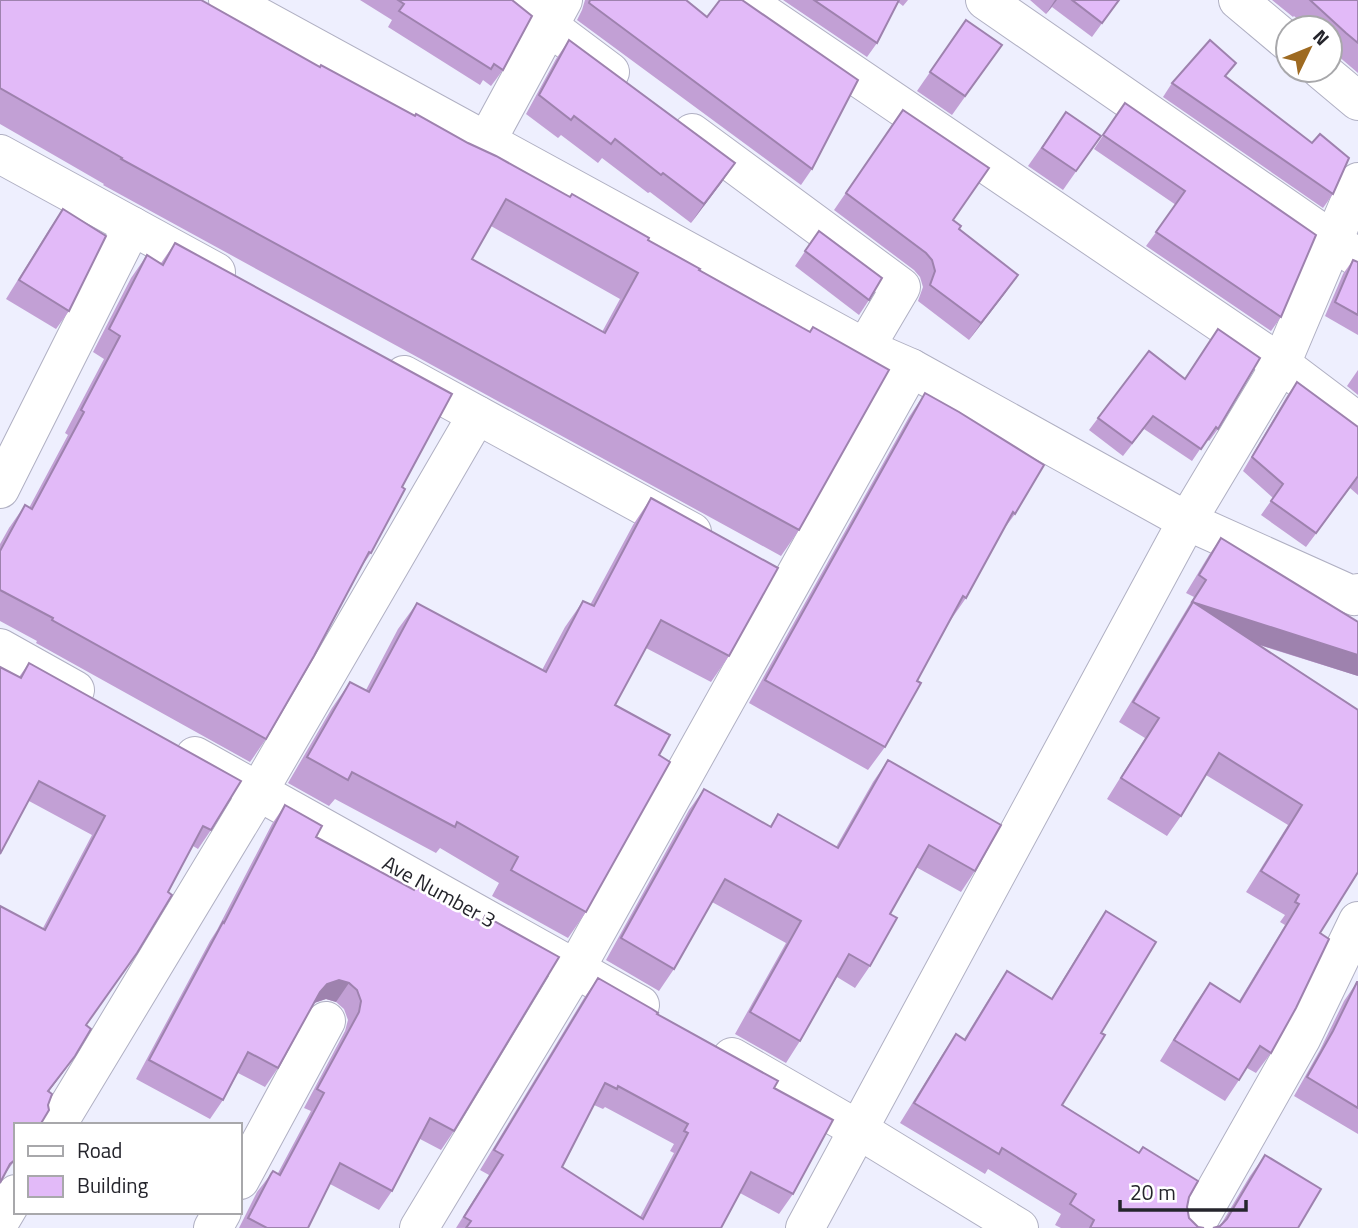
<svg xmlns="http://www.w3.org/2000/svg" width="1358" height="1228" viewBox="0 0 1358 1228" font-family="'Titillium Web',sans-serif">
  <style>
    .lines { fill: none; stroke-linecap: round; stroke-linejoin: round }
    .street-casing { stroke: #b0b0c3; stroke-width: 40 }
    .street { stroke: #fff; stroke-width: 38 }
    .wall { fill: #c2a0d5; fill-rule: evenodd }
    .shaded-wall { fill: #9e82ae }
    .building { fill: #e2baf8; stroke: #9e82ae; stroke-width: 2; fill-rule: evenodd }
    .labels { text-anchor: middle; stroke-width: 5; stroke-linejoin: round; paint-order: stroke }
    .street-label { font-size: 21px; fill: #25252c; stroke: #fff }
  </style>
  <rect width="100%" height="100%" fill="#eeeffe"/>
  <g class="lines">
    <g class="street-casing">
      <g id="street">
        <polyline points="228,0 865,348 911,368 1187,521 1354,596 1358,593"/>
        <polyline points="514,0 610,72"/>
        <polyline points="744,0 1281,364 1358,422"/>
        <polyline points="985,0 1358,258"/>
        <polyline points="1238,0 1288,42"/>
        <polyline points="1321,70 1358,101"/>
        <polyline points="692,133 901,287 865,348"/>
        <polyline points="486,142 563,0"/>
        <polyline points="0,154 216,272"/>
        <polyline points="404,375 692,532"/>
        <polyline points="0,489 132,226"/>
        <polyline points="0,648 75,690"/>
        <polyline points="195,756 640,1005"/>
        <polyline points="732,1057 859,1130 1019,1228"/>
        <polyline points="57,1125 258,792 477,415"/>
        <polyline points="240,1180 326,1021"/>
        <polyline points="0,1221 16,1194"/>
        <polyline points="213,1228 222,1212"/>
        <polyline points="419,1228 576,968 911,368"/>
        <polyline points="805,1228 1187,521 1281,364 1358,182"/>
        <polyline points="1194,1228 1301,1039 1358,921"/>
      </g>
    </g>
    <use href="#street" class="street"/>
  </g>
  <g class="wall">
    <path d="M0 0 320 67 468 143 648 240 699 270 809 332 813 327 799 530 781 556 103 185 104 184 0 124ZM491 226 620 299 602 332 472 259Z"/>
    <polygon points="360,0 512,0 503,70 491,86 483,80 480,85 388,27 392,20"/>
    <polygon points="585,0 686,0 812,169 801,185 577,20 582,10"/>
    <polygon points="783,0 908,0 903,6 898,2 877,43 867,57"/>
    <polygon points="1030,0 1119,0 1092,37 1052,7 1046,14"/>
    <polygon points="1272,0 1358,0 1358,73 1330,49 1330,28 1307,28 1294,16 1293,17"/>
    <polygon points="966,20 1002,45 952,115 917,91"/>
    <polygon points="569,40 722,182 691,223 650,192 648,193 602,158 598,163 561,135 558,138 526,114 556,59"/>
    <polygon points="1226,78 1312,143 1333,194 1323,208 1163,97 1172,83"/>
    <polygon points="1125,103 1281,317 1271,331 1146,246 1176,205 1094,149"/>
    <polygon points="903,110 953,220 959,229 1006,292 969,340 918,301 923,287 920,277 914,270 834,210"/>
    <polygon points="1066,112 1101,136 1063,190 1028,166"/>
    <polygon points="63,209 69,311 56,329 6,299 50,228"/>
    <polygon points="819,231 869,300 859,315 795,266"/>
    <polygon points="175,243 402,487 371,553 362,566 266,739 250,762 36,643 37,641 0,621 0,544 9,528 25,505 29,508 68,435 65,433 104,359 93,352 131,278 147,255 161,263"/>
    <polygon points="1353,260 1358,262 1358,335 1325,316 1343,274"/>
    <polygon points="1149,351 1218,429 1209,441 1207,439 1192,461 1144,429 1123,456 1089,430"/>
    <polygon points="1358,370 1358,395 1347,386"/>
    <polygon points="1297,382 1358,427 1358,495 1350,488 1306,547 1261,515 1273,498 1243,471 1287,396"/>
    <polygon points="925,393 1015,514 1001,533 966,598 950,621 917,681 885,747 868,770 749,703 909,417"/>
    <polygon points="651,498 729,656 711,682 646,648 615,705 659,755 586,912 568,938 492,896 499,883 440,848 436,853 335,799 329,806 288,783 332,708 350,682 366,690 398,629 417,603 542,670 565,627 583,601 590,605 633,525"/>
    <polygon points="1221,538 1358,676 1256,644 1358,710 1320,933 1271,1053 1256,1073 1247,1068 1225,1101 1160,1061 1195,1004 1210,983 1239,1001 1285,925 1280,922 1285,915 1246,892 1288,825 1206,775 1181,816 1167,836 1107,799 1145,738 1119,722 1194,597 1186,593 1209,555"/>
    <polygon points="29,663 211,830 198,849 193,846 86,1025 62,1074 49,1091 16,1125 16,1161 15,1160 3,1177 43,928 92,835 29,801 19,677"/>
    <polygon points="888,760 975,871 961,892 916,867 890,914 870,966 855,988 837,977 800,1041 786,1063 735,1034 786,943 712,902 674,969 659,991 606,960 689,810 704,789 770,826 778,814 836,847 873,782"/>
    <polygon points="285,805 316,837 414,890 482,921 485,916 454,1131 441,1150 420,1139 392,1191 379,1210 330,1184 308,1228 239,1228 257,1192 271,1174 278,1173 311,1111 304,1108 345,1031 348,1020 344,1009 336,1002 326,999 314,1003 278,1068 265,1087 238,1073 223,1100 210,1119 136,1079 210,941 217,930 272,824"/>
    <polygon points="1106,911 1101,1033 1062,1105 1189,1197 1187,1207 1189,1218 1198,1227 1204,1228 1061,1228 1055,1225 1061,1214 988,1169 985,1174 900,1123 942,1055 956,1034 964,1039 993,992 1007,971 1051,999 1092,932"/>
    <path d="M598 978 774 1088 793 1194 779 1214 740 1193 721 1228H456L489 1175 480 1170 584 998ZM594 1105 603 1109 605 1107 674 1144 670 1151 674 1153 640 1217 562 1167Z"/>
    <polygon points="1357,982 1358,982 1358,1134 1294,1096 1320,1050 1344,1001"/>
    <polygon points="1265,1155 1298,1228 1220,1226 1250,1176"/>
  </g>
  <g class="shaded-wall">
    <polygon points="1055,0 1057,0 1046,14"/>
    <polygon points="735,163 722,182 691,223 704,204"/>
    <polygon points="1018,275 1006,292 969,340 981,323"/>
    <polygon points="1192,602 1358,655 1358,676 1182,620"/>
    <polygon points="339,980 349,983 336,1002 326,999 314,1003 320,992 327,984"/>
    <polygon points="75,1056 62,1074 35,1110 48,1091"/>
  </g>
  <g class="building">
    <path d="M0 0H201L320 67 321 65 415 116 416 114 468 143 496 156 570 197 572 194 649 238 648 240 700 269 699 270 810 332 813 327 889 370 799 530 121 159 122 158 0 88ZM506 199 638 273 605 333 472 259Z"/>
    <polygon points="398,0 512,0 532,16 503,70 494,64 491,69 399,11 404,4"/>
    <polygon points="590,0 686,0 707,17 720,0 742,0 858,80 812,169 589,3"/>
    <polygon points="814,0 899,0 877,43"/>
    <polygon points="1072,0 1119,0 1102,23"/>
    <polygon points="1310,0 1358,0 1358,43 1346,33"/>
    <polygon points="966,20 1002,45 965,96 930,72"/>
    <polygon points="569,40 735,163 704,204 663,173 661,175 615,139 611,144 574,116 571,120 539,95"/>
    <polygon points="1210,40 1236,63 1225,76 1312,143 1320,134 1349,158 1333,194 1172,83"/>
    <polygon points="1125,103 1316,235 1281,317 1156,232 1185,191 1103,135"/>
    <polygon points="903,110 989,168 953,220 961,226 959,229 1018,275 981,323 930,285 935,271 932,260 926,253 846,193"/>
    <polygon points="1066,112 1101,136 1076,171 1042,148"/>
    <polygon points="63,209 106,236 69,311 19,280"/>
    <polygon points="819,231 882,278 869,300 805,251"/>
    <polygon points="175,243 452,394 402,487 405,489 371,553 369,552 314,656 266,739 52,620 53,618 0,590 0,551 25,505 32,509 84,412 81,410 120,336 109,329 147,255 163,265"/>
    <polygon points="1353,260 1358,262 1358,315 1335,302"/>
    <polygon points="1218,329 1260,358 1218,429 1216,427 1201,449 1153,416 1132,443 1098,418 1149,351 1185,379"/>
    <polygon points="1297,382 1358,427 1358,476 1316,533 1271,501 1283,484 1252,457"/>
    <polygon points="925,393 959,412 1044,465 1015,514 1013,512 966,598 963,596 917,681 921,683 885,747 765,680"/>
    <polygon points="651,498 778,568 729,656 661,620 615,705 670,735 659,755 670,762 586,912 511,870 518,857 457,822 455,827 352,772 348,780 307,757 350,682 369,692 417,603 546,672 583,601 594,606"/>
    <polygon points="1221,538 1358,622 1358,655 1192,602 1206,580 1199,575"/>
    <polygon points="1193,602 1358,710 1358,872 1320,933 1329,939 1296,1008 1271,1053 1260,1046 1239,1080 1174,1040 1210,983 1240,1002 1299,904 1295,902 1299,895 1261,871 1302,805 1219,753 1181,816 1121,778 1159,718 1133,702"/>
    <polygon points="29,663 241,781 211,830 203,826 168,892 172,895 137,953 86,1025 91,1029 75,1056 48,1091 52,1094 48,1105 49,1110 40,1125 16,1125 16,1159 10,1164 0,1183 0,906 45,930 105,816 39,781 0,854 0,667 21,678"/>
    <polygon points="888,760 1001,825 975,871 929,845 890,914 897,918 870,966 849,954 800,1041 750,1012 801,921 725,879 674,969 621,938 704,789 771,827 778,814 838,848"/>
    <polygon points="285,805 322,826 316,837 414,890 416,886 482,922 485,916 559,957 454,1131 430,1118 392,1191 340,1163 308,1228 267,1228 248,1218 271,1174 273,1171 280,1175 324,1093 317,1089 359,1012 361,1001 357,990 349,983 339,980 327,984 320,992 278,1068 248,1052 223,1100 149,1060 223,922 224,923"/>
    <polygon points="1106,911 1156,942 1101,1033 1105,1035 1062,1105 1139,1153 1143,1147 1198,1181 1189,1197 1187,1207 1189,1218 1198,1227 1204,1228 1090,1228 1094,1220 1070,1204 1076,1194 1002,1148 999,1154 914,1103 956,1034 965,1040 1007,971 1052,999"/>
    <path d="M598 978 652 1009 658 1013 657 1014 778 1081 774 1088 833 1120 793 1194 751 1172 721 1228H466L471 1221 464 1217 503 1155 494 1150ZM605 1083 617 1089 618 1086 688 1124 684 1131 688 1133 643 1219 562 1167Z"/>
    <polygon points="1357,982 1358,982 1358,1108 1307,1077 1333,1031"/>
    <polygon points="1265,1155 1321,1189 1298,1228 1213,1228 1220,1226 1227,1219"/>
  </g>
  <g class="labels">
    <g class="street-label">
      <text transform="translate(439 892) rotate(29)" y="7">Ave Number 3</text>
    </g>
  </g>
  <rect x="14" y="1123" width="228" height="91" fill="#ffffff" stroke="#a8a8ab" stroke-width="2"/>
  <rect x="28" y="1146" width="35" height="10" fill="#ffffff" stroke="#a8a8ab" stroke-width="2"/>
  <text x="77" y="1158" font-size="21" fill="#25252c">Road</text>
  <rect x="28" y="1176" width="35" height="21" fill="#e2baf8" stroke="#a8a8ab" stroke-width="2"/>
  <text x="77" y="1193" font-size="21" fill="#25252c">Building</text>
  <g transform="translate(1309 49) rotate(47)"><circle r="33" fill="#ffffff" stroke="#a8a8ab" stroke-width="2"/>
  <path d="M0-5L12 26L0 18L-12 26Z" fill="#9e6a21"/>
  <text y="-10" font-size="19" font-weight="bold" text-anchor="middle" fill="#25252c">N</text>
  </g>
  <path d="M1120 1200v10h126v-10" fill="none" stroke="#25252c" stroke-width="3.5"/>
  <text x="1130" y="1200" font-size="21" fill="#25252c" stroke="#ffffff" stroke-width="5" paint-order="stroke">20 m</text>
</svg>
